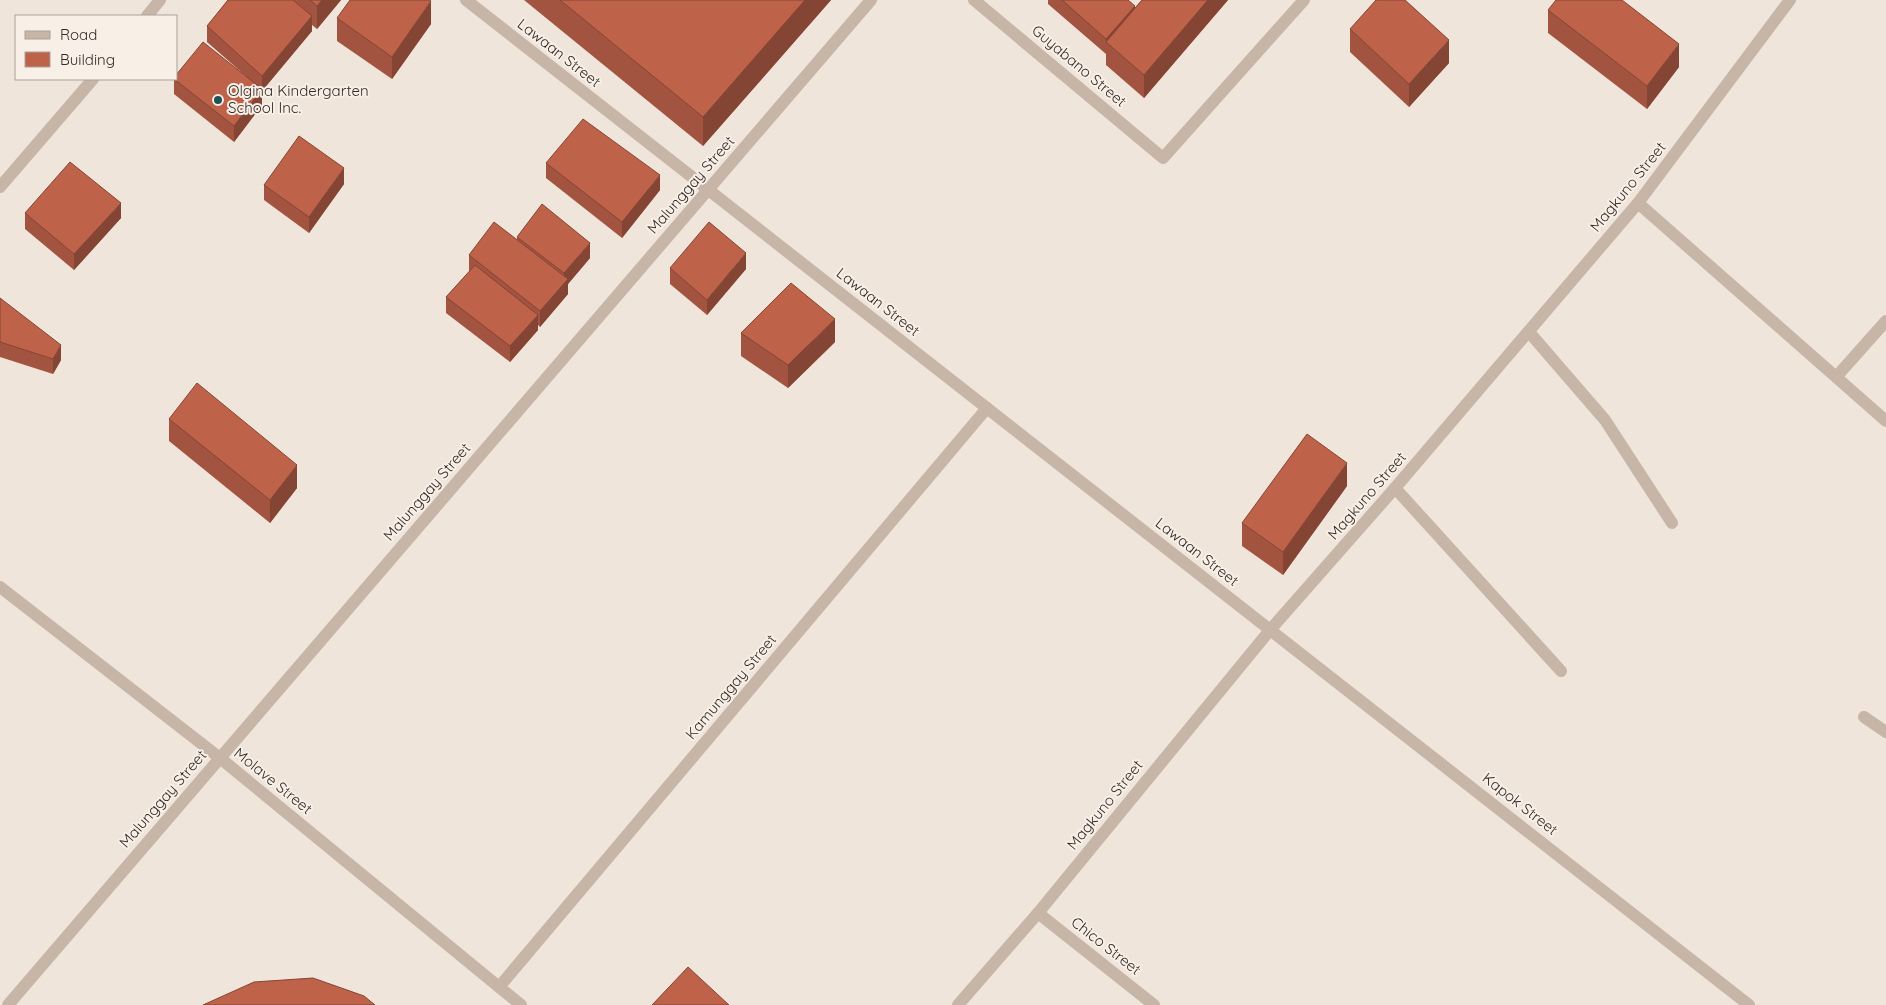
<svg xmlns="http://www.w3.org/2000/svg" width="1886" height="1005" viewBox="0 0 1886 1005" font-family="Quicksand,sans-serif">
  <style>
    .lines { fill: none; stroke-linecap: round; stroke-linejoin: round }
    .minor { stroke: #c7b5a8; stroke-width: 12 }
    .wall { fill: #a35440 }
    .shaded-wall { fill: #854534 }
    .building { fill: #be624a; stroke: #854534 }
    .poi-dot { fill: #205253; stroke: #f8efe7; stroke-width: 2 }
    .labels { text-anchor: middle; stroke-width: 4; stroke-linejoin: round; paint-order: stroke }
    .street-label { font-size: 15px; fill: #342b27; stroke: #f8efe7 }
    .poi-label { font-size: 15px; fill: #342b27; stroke: #f8efe7; text-anchor: start }
  </style>
  <rect width="100%" height="100%" fill="#f0e5db"/>
  <g class="lines">
    <g class="minor">
      <polyline points="466,0 1749,1005"/>
      <polyline points="974,0 1163,158 1304,0"/>
      <polyline points="147,16 160,0"/>
      <polyline points="0,187 93,79"/>
      <polyline points="1638,203 1886,421"/>
      <polyline points="1529,332 1605,420 1672,523"/>
      <polyline points="1837,376 1886,321"/>
      <polyline points="1395,488 1561,671"/>
      <polyline points="0,587 220,758 521,1005"/>
      <polyline points="1864,717 1886,732"/>
      <polyline points="1038,913 1154,1005"/>
      <polyline points="499,987 987,408"/>
      <polyline points="8,1005 871,0"/>
      <polyline points="958,1005 1038,913 1270,630 1395,488 1638,203 1790,0"/>
    </g>
  </g>
  <g class="wall">
    <polygon points="228,0 341,0 317,29 312,25 312,31 262,91 262,105 234,142 174,94 174,79 248,78 207,42 207,26"/>
    <polygon points="524,0 831,0 703,146"/>
    <polygon points="1048,0 1128,0 1135,8 1142,0 1228,0 1144,98 1106,65 1106,54 1048,4"/>
    <polygon points="1548,10 1679,67 1647,109 1548,33"/>
    <polygon points="337,18 431,24 392,79 337,41"/>
    <polygon points="1350,29 1449,63 1409,107 1350,52"/>
    <polygon points="546,163 660,190 622,238 546,178"/>
    <polygon points="344,184 309,233 264,200 264,185"/>
    <polygon points="25,213 121,218 74,270 25,229"/>
    <polygon points="517,237 590,258 568,284 568,294 540,327 538,325 538,330 510,362 446,313 446,297 470,271 469,271 469,255 517,240"/>
    <polygon points="670,268 746,269 707,315 670,284"/>
    <polygon points="0,298 61,360 53,374 0,357"/>
    <polygon points="741,333 835,342 788,388 741,356"/>
    <polygon points="169,419 297,488 270,523 169,441"/>
    <polygon points="1347,486 1283,575 1242,546 1242,523"/>
  </g>
  <g class="shaded-wall">
    <polygon points="322,0 341,0 317,29 317,6"/>
    <polygon points="805,0 831,0 703,146 703,117"/>
    <polygon points="1208,0 1228,0 1144,98 1144,75"/>
    <polygon points="431,1 431,24 392,79 392,57"/>
    <polygon points="1135,6 1135,21 1106,43 1106,39"/>
    <polygon points="312,16 312,31 262,91 262,76"/>
    <polygon points="1449,40 1449,63 1409,107 1409,84"/>
    <polygon points="1679,44 1679,67 1647,109 1647,86"/>
    <polygon points="262,89 262,105 234,142 234,126"/>
    <polygon points="344,168 344,184 309,233 309,217"/>
    <polygon points="660,175 660,190 622,238 622,222"/>
    <polygon points="121,203 121,218 74,270 74,254"/>
    <polygon points="590,243 590,258 568,284 568,294 540,327 540,311 564,283 564,273"/>
    <polygon points="746,253 746,269 707,315 707,300"/>
    <polygon points="538,315 538,330 510,362 510,346"/>
    <polygon points="835,319 835,342 788,388 788,365"/>
    <polygon points="61,345 61,360 53,374 53,359"/>
    <polygon points="1347,463 1347,486 1283,575 1283,552"/>
    <polygon points="297,465 297,488 270,523 270,500"/>
  </g>
  <g class="building">
    <polygon points="228,0 293,0 312,16 262,76 207,26"/>
    <polygon points="310,0 322,0 317,6"/>
    <polygon points="350,0 428,0 431,1 392,57 337,18"/>
    <polygon points="560,0 805,0 703,117"/>
    <polygon points="1062,0 1128,0 1135,6 1106,39"/>
    <polygon points="1142,0 1208,0 1144,75 1106,42"/>
    <polygon points="1376,0 1405,0 1449,40 1409,84 1350,29"/>
    <polygon points="1556,0 1622,0 1679,44 1647,86 1548,10"/>
    <polygon points="203,42 262,89 234,126 174,79 176,79 176,75"/>
    <polygon points="583,119 660,175 622,222 546,163"/>
    <polygon points="299,136 344,168 309,217 264,185"/>
    <polygon points="70,162 121,203 74,254 25,213"/>
    <polygon points="542,204 590,243 564,273 517,237"/>
    <polygon points="494,222 568,279 540,311 469,255"/>
    <polygon points="709,222 746,253 707,300 670,268"/>
    <polygon points="475,265 538,315 510,346 446,297"/>
    <polygon points="791,283 835,319 788,365 741,333"/>
    <polygon points="0,298 61,345 53,359 0,342"/>
    <polygon points="197,383 297,465 270,500 169,419"/>
    <polygon points="1307,434 1347,463 1283,552 1242,523"/>
    <polygon points="688,967 729,1005 652,1005"/>
    <polygon points="313,978 364,996 375,1005 203,1005 254,982"/>
  </g>
  <circle class="poi-dot" cx="218" cy="100" r="5"/>
  <g class="labels">
    <g class="street-label">
      <text transform="translate(559 53) rotate(38)" y="5">Lawaan Street</text>
      <text transform="translate(1079 66) rotate(40)" y="5">Guyabano Street</text>
      <text transform="translate(691 185) rotate(-49)" y="5">Malunggay Street</text>
      <text transform="translate(1628 187) rotate(-51)" y="5">Magkuno Street</text>
      <text transform="translate(878 302) rotate(38)" y="5">Lawaan Street</text>
      <text transform="translate(427 492) rotate(-49)" y="5">Malunggay Street</text>
      <text transform="translate(1367 496) rotate(-49)" y="5">Magkuno Street</text>
      <text transform="translate(1197 552) rotate(38)" y="5">Lawaan Street</text>
      <text transform="translate(731 687) rotate(-50)" y="5">Kamunggay Street</text>
      <text transform="translate(273 781) rotate(39)" y="5">Molave Street</text>
      <text transform="translate(163 799) rotate(-49)" y="5">Malunggay Street</text>
      <text transform="translate(1520 804) rotate(38)" y="5">Kapok Street</text>
      <text transform="translate(1105 805) rotate(-51)" y="5">Magkuno Street</text>
      <text transform="translate(1106 946) rotate(38)" y="5">Chico Street</text>
    </g>
    <g class="poi-label">
      <text x="228" y="96">Olgina Kindergarten<tspan x="228" dy="17">School Inc.</tspan></text>
    </g>
  </g>
  <rect x="15" y="15" width="162" height="65" fill="#f8efe7" stroke="#aaa19a"/>
  <rect x="25" y="31" width="25" height="8" fill="#c7b5a8" stroke="#aaa19a"/>
  <text x="60" y="40" font-size="15" fill="#342b27">Road</text>
  <rect x="25" y="52" width="25" height="15" fill="#be624a" stroke="#aaa19a"/>
  <text x="60" y="65" font-size="15" fill="#342b27">Building</text>
</svg>
